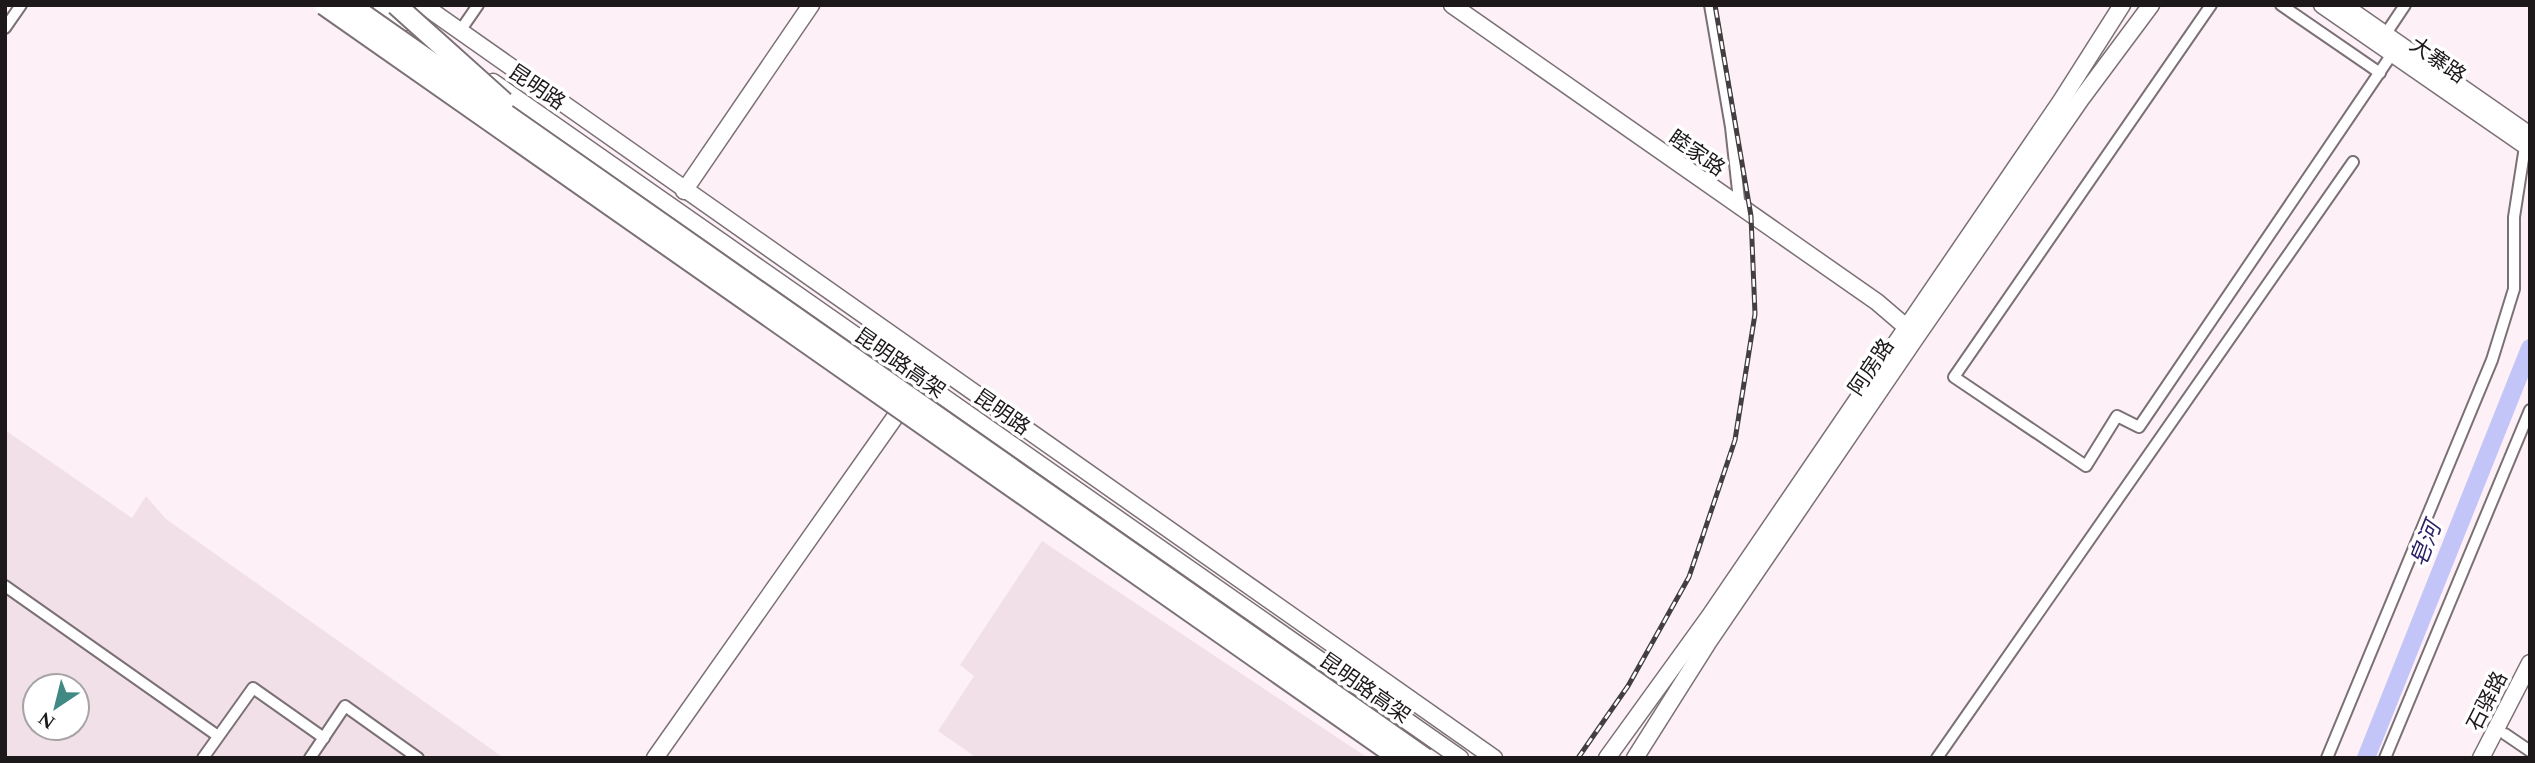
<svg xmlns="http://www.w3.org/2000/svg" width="2535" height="763" viewBox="0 0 2535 763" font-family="Spectral,'Noto Sans SC',serif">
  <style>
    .built { fill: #f2e0e8; fill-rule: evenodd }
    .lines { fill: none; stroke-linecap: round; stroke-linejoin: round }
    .river { stroke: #c3c4f8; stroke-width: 18 }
    .street-casing { stroke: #7a7075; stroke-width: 14 }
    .secondary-casing { stroke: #7a7075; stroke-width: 19 }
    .street { stroke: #fff; stroke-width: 10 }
    .secondary { stroke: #fff; stroke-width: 16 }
    .rail-casing { stroke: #433e40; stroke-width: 5 }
    .rail { stroke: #fff; stroke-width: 2.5; stroke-dasharray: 8; stroke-linecap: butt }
    .highway-bridge-casing { stroke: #7a7075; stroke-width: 23; stroke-linecap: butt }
    .highway-bridge { stroke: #fff; stroke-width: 19 }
    .labels { text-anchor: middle; stroke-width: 7; stroke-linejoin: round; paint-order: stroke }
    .street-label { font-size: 21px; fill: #1d191b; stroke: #fff }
    .water-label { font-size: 23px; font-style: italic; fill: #2c2068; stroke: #fff }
  </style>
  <rect width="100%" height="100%" fill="#fdf1f7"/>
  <g class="built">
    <path d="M5 430 132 518 146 496 166 519 504 758H5ZM35 686H77V728H35Z"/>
    <polygon points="1042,541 1368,758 977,758 938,731 974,676 960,665"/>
  </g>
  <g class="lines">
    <polyline class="river" points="2366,758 2530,348"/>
    <g class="street-casing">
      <g id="street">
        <polyline points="1710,5 1731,127 1740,209"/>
        <polyline points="2211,5 1954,377 2086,466 2117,416 2139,427 2392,54"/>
        <polyline points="2281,5 2380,73"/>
        <polyline points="5,28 21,5"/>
        <polyline points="460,31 478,5"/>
        <polyline points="2385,35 2405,5"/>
        <polyline points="5,586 218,736"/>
        <polyline points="2505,734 2530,751"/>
        <polyline points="203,758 253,688 324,738"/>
        <polyline points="310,758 345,706 418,758"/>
        <polyline points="1937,758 2353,162"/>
        <polyline points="2327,758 2492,360 2514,289 2514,217 2526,140"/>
        <polyline points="2385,758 2530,410"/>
      </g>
    </g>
    <g class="secondary-casing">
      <g id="secondary">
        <polyline points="381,5 405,22"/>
        <polyline points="423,5 1494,758"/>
        <polyline points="1452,5 1877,302 1912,332"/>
        <polyline points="2322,5 2530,149"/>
        <polyline points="2343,5 2530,135"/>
        <polyline points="493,82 1460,758"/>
        <polyline points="684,191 811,5"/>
        <polyline points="655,758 907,400"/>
        <polyline points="1607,758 1709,617 2061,101 2122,5"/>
        <polyline points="1635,758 1709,641 1917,336 2081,99 2151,5"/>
        <polyline points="2481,758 2530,663"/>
      </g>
    </g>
    <use href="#street" class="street"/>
    <use href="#secondary" class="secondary"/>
    <g class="rail-casing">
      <polyline id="rail" points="1578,758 1628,686 1689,577 1735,440 1755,314 1751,216 1715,5"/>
    </g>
    <use href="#rail" class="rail"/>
    <g class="highway-bridge-casing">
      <g id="highway-bridge">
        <polyline points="324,5 1399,758"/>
        <polyline points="350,5 1425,758"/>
        <polyline points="396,5 504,102"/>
      </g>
    </g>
    <use href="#highway-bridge" class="highway-bridge"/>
  </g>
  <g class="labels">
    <g class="street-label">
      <text transform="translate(2438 60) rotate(35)" y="7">大寨路</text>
      <text transform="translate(537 87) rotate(34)" y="7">昆明路</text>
      <text transform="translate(1697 153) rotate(35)" y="7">睦家路</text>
      <text transform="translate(900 363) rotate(35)" y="7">昆明路高架</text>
      <text transform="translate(1871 367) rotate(-56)" y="7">阿房路</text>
      <text transform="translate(1002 412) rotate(35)" y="7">昆明路</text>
      <text transform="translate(1365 688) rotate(35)" y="7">昆明路高架</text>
      <text transform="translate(2487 701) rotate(-63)" y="7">石驿路</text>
    </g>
    <g class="water-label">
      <text transform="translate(2425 544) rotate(-68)" y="8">皂河</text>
    </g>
  </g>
  <rect width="2535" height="763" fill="none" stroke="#1d191b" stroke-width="14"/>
  <g transform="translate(56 707) rotate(215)"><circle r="33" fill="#ffffff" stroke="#a5a3a4" stroke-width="2"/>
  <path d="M0-5L12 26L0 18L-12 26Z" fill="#418984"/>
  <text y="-10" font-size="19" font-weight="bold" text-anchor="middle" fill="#1d191b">N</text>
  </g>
</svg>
